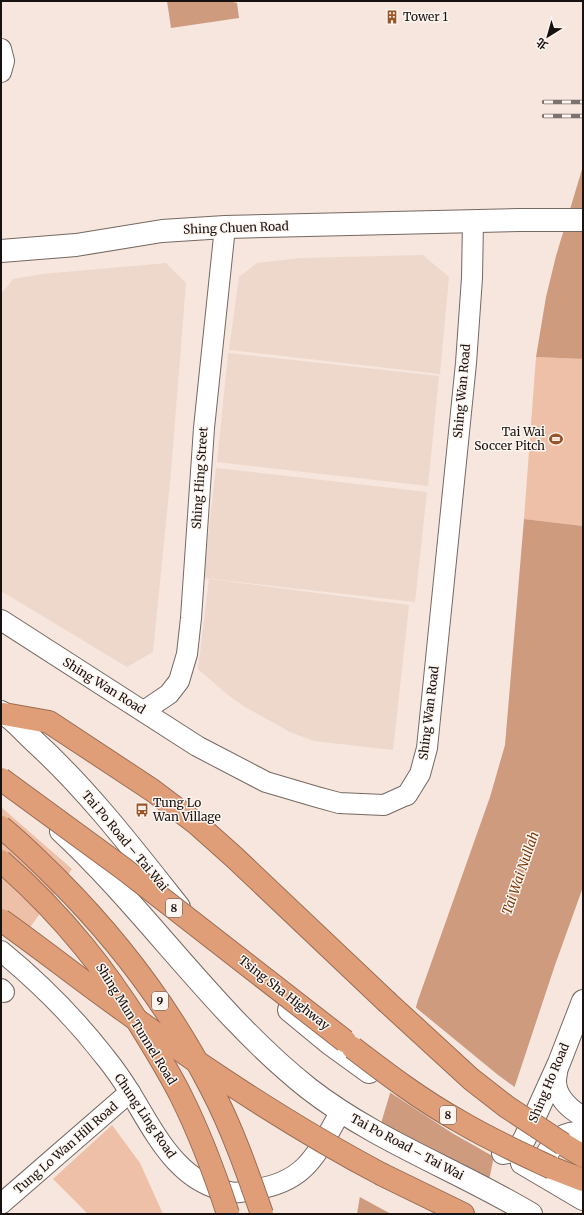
<svg xmlns="http://www.w3.org/2000/svg" width="584" height="1215" viewBox="0 0 584 1215" font-family="Merriweather,'Noto Sans TC',serif">
  <style>
    .built { fill: #eed8cb }
    .green { fill: #edc0a7 }
    .water { fill: #ce9b7e }
    .pier { fill: #f6e6de }
    .lines { fill: none; stroke-linecap: round; stroke-linejoin: round }
    .street-casing { stroke: #766861; stroke-width: 22 }
    .secondary-casing { stroke: #766861; stroke-width: 24 }
    .highway-casing { stroke: #9a6d53; stroke-width: 24 }
    .street { stroke: #fff; stroke-width: 20 }
    .secondary { stroke: #fff; stroke-width: 22 }
    .highway { stroke: #e09e78; stroke-width: 22 }
    .rail-casing { stroke: #7d736e; stroke-width: 4.5 }
    .rail { stroke: #fff5f0; stroke-width: 3; stroke-dasharray: 9; stroke-linecap: butt }
    .highway-bridge-casing { stroke: #9a6d53; stroke-width: 24; stroke-linecap: butt }
    .highway-bridge { stroke: #e09e78; stroke-width: 22 }
    .labels { text-anchor: middle; stroke-width: 3; stroke-linejoin: round; paint-order: stroke }
    .shield { fill: #fff5f0; stroke: #5d5652; stroke-width: 1 }
    .shield-label { font-size: 11px; font-weight: bold; fill: #17120f }
    .poi-label { font-size: 12px; fill: #17120f; stroke: #fff5f0; text-anchor: start }
    .street-label { font-size: 12px; fill: #17120f; stroke: #fff5f0 }
    .water-label { font-size: 13px; font-style: italic; fill: #773807; stroke: #fff5f0 }
  </style>
  <rect width="100%" height="100%" fill="#f6e6de"/>
  <g class="built">
    <polygon points="423,255 449,277 440,374 229,350 239,277 257,263 300,258"/>
    <polygon points="166,263 186,283 171,472 153,652 127,667 1,591 1,294 13,279 43,274"/>
    <polygon points="228,353 439,376 428,486 217,462"/>
    <polygon points="216,468 427,492 415,602 203,578"/>
    <polygon points="209,579 409,605 393,750 314,741 290,732 245,707 228,695 198,669"/>
  </g>
  <g class="green">
    <polygon points="536,357 583,359 583,526 524,519"/>
    <polygon points="1,807 72,869 26,933 1,916"/>
    <polygon points="112,1125 140,1163 163,1214 88,1214 53,1179"/>
  </g>
  <g class="water">
    <polygon points="167,1 229,1 237,3 239,18 171,28"/>
    <polygon points="583,166 583,359 536,357 546,297 556,256"/>
    <polygon points="524,519 583,526 583,887 555,965 498,1137 482,1214 357,1214 361,1190 418,1000 490,797 505,745"/>
  </g>
  <g class="pier">
    <polygon points="414,1006 498,1075 516,1088 500,1138 496,1158 452,1133 388,1091"/>
    <polygon points="373,1141 488,1194 484,1214 391,1214 358,1196"/>
  </g>
  <g class="lines">
    <g class="street-casing">
      <g id="street">
        <polyline points="1,49 4,61 1,72"/>
        <polyline points="1,620 197,746 266,782 317,797 339,803 384,805 404,796 407,795 420,774 427,748 466,363 472,278 473,221"/>
        <polyline points="144,711 169,694 179,681 187,654 191,618 204,428 225,227"/>
        <path d="M1 951C40 983 74 1017 105 1057 114 1068 123 1081 131 1094 156 1135 178 1183 230 1192 236 1194 245 1191 251 1190 306 1183 316 1155 341 1111"/>
        <polyline points="1,989 4,992"/>
        <path d="M558 1065C558 1070 556 1076 556 1081 556 1098 570 1109 583 1117"/>
        <polyline points="1,1204 130,1092"/>
      </g>
    </g>
    <g class="secondary-casing">
      <g id="secondary">
        <polyline points="1,251 76,245 162,231 225,227 520,220 583,220"/>
        <path d="M1 712C13 718 23 731 33 740 88 790 133 849 179 907"/>
        <path d="M61 831C148 912 215 1014 308 1088 376 1141 458 1170 531 1214"/>
        <polyline points="289,1010 329,1043 369,1072"/>
        <path d="M503 1153C515 1151 519 1149 525 1138L559 1063 583 1001"/>
        <polyline points="522,1163 583,1199"/>
        <path d="M553 1180C551 1177 548 1173 546 1169 541 1155 557 1137 570 1134 574 1133 579 1133 583 1133"/>
      </g>
    </g>
    <g class="highway-casing">
      <g id="highway">
        <polyline points="4,714 49,722 152,790 197,824 234,857 386,1001"/>
        <polyline points="563,1144 583,1156"/>
        <polyline points="552,1168 583,1180"/>
        <polyline points="383,1175 463,1214"/>
      </g>
    </g>
    <use href="#street" class="street"/>
    <use href="#secondary" class="secondary"/>
    <use href="#highway" class="highway"/>
    <g class="rail-casing">
      <g id="rail">
        <polyline points="544,102 583,102"/>
        <polyline points="544,116 583,116"/>
      </g>
    </g>
    <use href="#rail" class="rail"/>
    <g class="highway-bridge-casing">
      <g id="highway-bridge">
        <polyline points="1,779 124,869 345,1041"/>
        <path d="M1 827C21 843 39 861 57 879 119 941 171 1010 211 1088 232 1128 247 1171 262 1214"/>
        <path d="M1 861C63 915 109 973 151 1043 161 1060 172 1078 181 1096 200 1134 215 1174 228 1214"/>
        <path d="M1 920C42 949 82 981 123 1010 206 1070 292 1127 383 1175"/>
        <polyline points="386,1001 471,1079 507,1107 563,1144"/>
        <path d="M353 1048C387 1074 421 1100 459 1121 489 1139 520 1153 552 1168"/>
      </g>
    </g>
    <use href="#highway-bridge" class="highway-bridge"/>
  </g>
  <defs>
    <g id="building-bare" transform="scale(1.08)"><path d="M-4-6H4V6H1V3H-1V6H-4ZM-2.5-4.3h1.7v1.8h-1.7ZM.8-4.3h1.7v1.8H.8ZM-2.5-1h1.7V.8h-1.7ZM.8-1h1.7V.8H.8Z" fill="#9a5529" stroke="#fff5f0" stroke-width="2.5" paint-order="stroke"/></g>
    <g id="stadium-bare" transform="scale(1.08)"><path d="M0-5a6.5 5 0 1 0 0 10a6.5 5 0 1 0 0-10ZM-3.5-1.8h7v3.6h-7Z" fill="#9a5529" stroke="#fff5f0" stroke-width="2.5" paint-order="stroke"/></g>
    <g id="bus-bare" transform="scale(1.08)"><path d="M-5-6H5V4H4V6H2V4H-2V6H-4V4H-5ZM-3.5-4V0h7V-4ZM-3.5 1.2v1.5H-2V1.2ZM2 1.2v1.5H3.5V1.2Z" fill="#9a5529" stroke="#fff5f0" stroke-width="2.5" paint-order="stroke"/></g>
  </defs>
  <g fill-rule="evenodd">
    <use href="#building-bare" x="392" y="17"/>
    <use href="#stadium-bare" x="556" y="439"/>
    <use href="#bus-bare" x="142" y="810"/>
  </g>
  <g class="labels">
    <g class="shield">
      <rect x="166" y="899" width="16" height="18" rx="3"/>
      <rect x="152" y="992" width="16" height="18" rx="3"/>
      <rect x="440" y="1106" width="16" height="18" rx="3"/>
    </g>
    <g class="shield-label">
      <text x="174" y="912">8</text>
      <text x="160" y="1005">9</text>
      <text x="448" y="1119">8</text>
    </g>
    <g class="poi-label">
      <text x="403" y="21">Tower 1</text>
      <text x="545" y="436" text-anchor="end">Tai Wai<tspan x="545" dy="14">Soccer Pitch</tspan></text>
      <text x="153" y="807">Tung Lo<tspan x="153" dy="14">Wan Village</tspan></text>
    </g>
    <g class="street-label">
      <text transform="translate(236 228) rotate(-2)" y="4">Shing Chuen Road</text>
      <text transform="translate(462 391) rotate(-85)" y="4">Shing Wan Road</text>
      <text transform="translate(200 478) rotate(-86)" y="4">Shing Hing Street</text>
      <text transform="translate(104 686) rotate(32)" y="4">Shing Wan Road</text>
      <text transform="translate(429 713) rotate(-83)" y="4">Shing Wan Road</text>
      <text transform="translate(125 841) rotate(50)" y="4">Tai Po Road – Tai Wai</text>
      <text transform="translate(284 993) rotate(38)" y="4">Tsing Sha Highway</text>
      <text transform="translate(136 1024) rotate(58)" y="4">Shing Mun Tunnel Road</text>
      <text transform="translate(549 1083) rotate(-67)" y="4">Shing Ho Road</text>
      <text transform="translate(145 1116) rotate(56)" y="4">Chung Ling Road</text>
      <text transform="translate(407 1147) rotate(28)" y="4">Tai Po Road – Tai Wai</text>
      <text transform="translate(66 1148) rotate(-41)" y="4">Tung Lo Wan Hill Road</text>
    </g>
    <g class="water-label">
      <text transform="translate(520 873) rotate(-71)" y="5">Tai Wai Nullah</text>
    </g>
  </g>
  <rect width="584" height="1215" fill="none" stroke="#17120f" stroke-width="4"/>
  <g transform="translate(548 36) rotate(217)" stroke="#fff5f0" stroke-width="3" paint-order="stroke">
  <path d="M0-3L7 15L0 10L-7 15Z" fill="#17120f"/>
  <text y="-6" font-size="11" font-weight="bold" text-anchor="middle" fill="#17120f">北</text>
  </g>
</svg>
